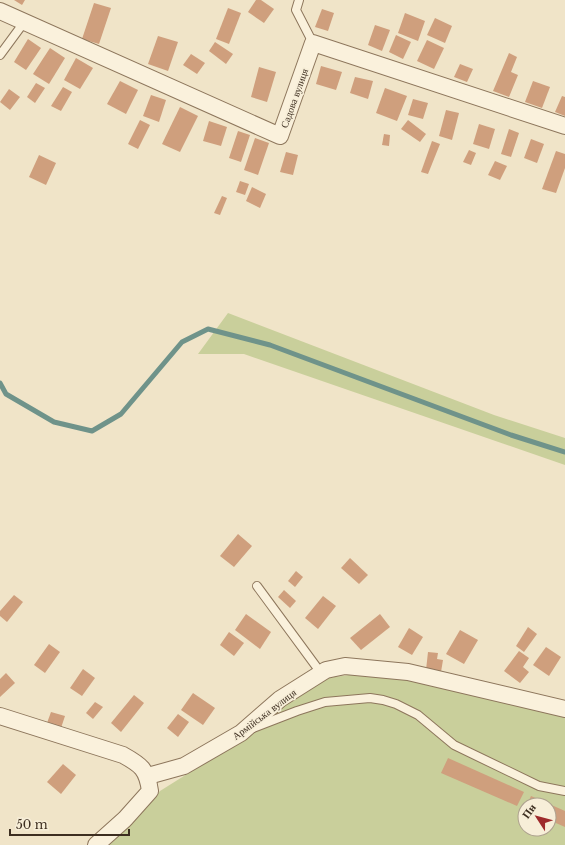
<svg xmlns="http://www.w3.org/2000/svg" width="565" height="845" viewBox="0 0 565 845" font-family="'Libre Baskerville',serif">
  <style>
    .green { fill: #c9cf9b; fill-rule: evenodd }
    .lines { fill: none; stroke-linecap: round; stroke-linejoin: round }
    .stream { stroke: #6f938a; stroke-width: 5 }
    .building { fill: #cf9f7d }
    .lane-casing { stroke: #8d765c; stroke-width: 10 }
    .street-casing { stroke: #8d765c; stroke-width: 18 }
    .lane { stroke: #faf1dc; stroke-width: 8 }
    .street { stroke: #faf1dc; stroke-width: 16 }
    .labels { text-anchor: middle; stroke-width: 3.5; stroke-linejoin: round; paint-order: stroke }
    .street-label { font-size: 10px; fill: #3d2e20; stroke: #f7eed8 }
  </style>
  <rect width="100%" height="100%" fill="#f0e4c8"/>
  <g class="green">
    <polygon points="228,313 494,415 565,438 565,465 244,354 198,354"/>
    <path d="M363 673 445 684 565 712V845H106L160 791 227 749 320 679ZM525 805H549V829H525Z"/>
  </g>
  <g class="lines">
    <polyline class="stream" points="0,383 6,394 54,422 92,431 121,414 182,342 208,329 270,345 511,435 565,452"/>
  </g>
  <g class="building">
    <polygon points="14,0 25,0 22,5"/>
    <polygon points="256,0 261,0 274,9 264,23 248,12"/>
    <polygon points="94,3 111,8 99,44 82,39"/>
    <polygon points="228,8 241,13 229,44 216,39"/>
    <polygon points="322,9 334,13 328,31 315,27"/>
    <polygon points="405,13 425,21 418,41 398,33"/>
    <polygon points="435,18 452,26 445,43 427,35"/>
    <polygon points="375,25 390,30 382,51 368,45"/>
    <polygon points="396,35 411,42 403,59 389,52"/>
    <polygon points="158,36 178,42 168,71 148,64"/>
    <polygon points="28,39 41,48 26,70 14,62"/>
    <polygon points="427,40 444,48 434,69 417,61"/>
    <polygon points="215,42 233,54 226,64 209,51"/>
    <polygon points="50,48 65,58 49,84 33,74"/>
    <polygon points="509,53 517,57 511,72 518,75 509,97 493,91"/>
    <polygon points="191,54 205,63 197,74 183,65"/>
    <polygon points="76,58 93,68 80,89 64,80"/>
    <polygon points="460,64 473,69 467,82 454,77"/>
    <polygon points="321,66 342,72 336,90 316,84"/>
    <polygon points="259,67 276,72 267,102 251,97"/>
    <polygon points="355,77 373,81 368,99 350,93"/>
    <polygon points="120,81 138,90 126,114 107,104"/>
    <polygon points="533,81 550,87 542,108 525,102"/>
    <polygon points="36,83 45,88 35,103 27,97"/>
    <polygon points="63,87 72,92 61,111 51,106"/>
    <polygon points="385,88 407,96 397,121 376,113"/>
    <polygon points="9,89 20,97 10,110 0,102"/>
    <polygon points="151,95 166,100 159,122 143,116"/>
    <polygon points="562,96 565,97 565,116 555,112"/>
    <polygon points="413,99 428,103 423,119 408,115"/>
    <polygon points="180,107 198,116 180,152 162,144"/>
    <polygon points="446,110 459,113 452,140 439,136"/>
    <polygon points="140,120 150,125 138,149 128,144"/>
    <polygon points="408,120 426,134 420,142 401,129"/>
    <polygon points="209,121 227,127 221,146 203,141"/>
    <polygon points="479,124 495,129 489,149 473,144"/>
    <polygon points="509,129 519,133 511,157 501,154"/>
    <polygon points="238,131 250,135 241,162 229,158"/>
    <polygon points="384,134 390,135 389,146 382,145"/>
    <polygon points="255,138 269,143 258,175 244,170"/>
    <polygon points="531,139 544,144 537,163 524,158"/>
    <polygon points="432,141 440,144 428,174 421,172"/>
    <polygon points="469,150 476,153 471,165 463,162"/>
    <polygon points="556,151 565,154 565,168 556,193 542,189"/>
    <polygon points="286,152 298,155 293,175 280,172"/>
    <polygon points="39,155 56,163 46,185 29,177"/>
    <polygon points="495,161 507,166 500,180 488,175"/>
    <polygon points="240,181 249,184 245,195 236,192"/>
    <polygon points="252,187 266,194 260,208 246,201"/>
    <polygon points="222,196 227,198 220,215 214,213"/>
    <polygon points="238,534 252,546 234,567 220,556"/>
    <polygon points="350,558 368,575 359,584 341,568"/>
    <polygon points="296,571 303,577 295,587 288,581"/>
    <polygon points="284,590 296,601 290,608 278,597"/>
    <polygon points="14,595 23,602 7,622 0,616 0,611"/>
    <polygon points="323,596 336,606 318,629 305,618"/>
    <polygon points="246,614 271,632 260,649 235,630"/>
    <polygon points="380,614 390,627 361,650 350,638"/>
    <polygon points="528,627 537,634 524,652 516,646"/>
    <polygon points="409,628 423,637 412,655 398,647"/>
    <polygon points="460,630 478,640 464,664 446,654"/>
    <polygon points="229,632 244,643 234,656 220,645"/>
    <polygon points="49,644 60,652 45,673 34,665"/>
    <polygon points="546,647 561,657 549,676 533,665"/>
    <polygon points="519,651 529,658 523,667 529,672 520,683 504,671"/>
    <polygon points="428,652 438,653 437,659 443,660 441,672 426,670"/>
    <polygon points="83,669 95,678 82,696 70,688"/>
    <polygon points="6,673 15,683 0,697 0,679"/>
    <polygon points="193,693 215,708 203,725 181,710"/>
    <polygon points="134,695 144,703 121,732 111,723"/>
    <polygon points="95,702 103,707 93,719 86,713"/>
    <polygon points="51,712 65,716 61,728 47,723"/>
    <polygon points="178,714 189,722 178,737 167,728"/>
    <polygon points="448,758 524,792 517,806 441,773"/>
    <polygon points="63,764 76,775 61,794 47,782"/>
    <polygon points="531,796 565,811 565,827 549,820 549,805 527,805"/>
  </g>
  <g class="lines">
    <g class="lane-casing">
      <g id="lane">
        <polyline points="299,0 296,10 313,43"/>
        <polyline points="0,55 25,21"/>
        <polyline points="257,586 321,673"/>
        <polyline points="253,728 297,711 325,702 370,698 383,700 396,704 418,715 454,745 539,786 565,791"/>
      </g>
    </g>
    <g class="street-casing">
      <g id="street">
        <polyline points="0,11 280,136 313,43 565,126"/>
        <path d="M0 716 123 755C141 765 147 769 150 791L125 819 96 845"/>
        <polyline points="148,776 184,766 241,733 280,699 326,670 345,666 408,672 565,709"/>
      </g>
    </g>
    <use href="#lane" class="lane"/>
    <use href="#street" class="street"/>
  </g>
  <g class="labels">
    <g class="street-label">
      <text transform="translate(294 98) rotate(-70)" y="4">Садова вулиця</text>
      <text transform="translate(264 714) rotate(-37)" y="4">Армійська вулиця</text>
    </g>
  </g>
  <g transform="translate(537 817) rotate(306)"><circle r="19" fill="#f7eed8" stroke="#ada18e"/>
  <path d="M0-3L7 15L0 10L-7 15Z" fill="#9e2a2b"/>
  <text y="-6" font-size="11" font-weight="bold" text-anchor="middle" fill="#3d2e20">Пн</text>
  </g>
  <path d="M10 829v6h119v-6" fill="none" stroke="#3d2e20" stroke-width="2"/>
  <text x="16" y="829" font-size="12" fill="#3d2e20" stroke="#f7eed8" stroke-width="3" paint-order="stroke">50 m</text>
</svg>
